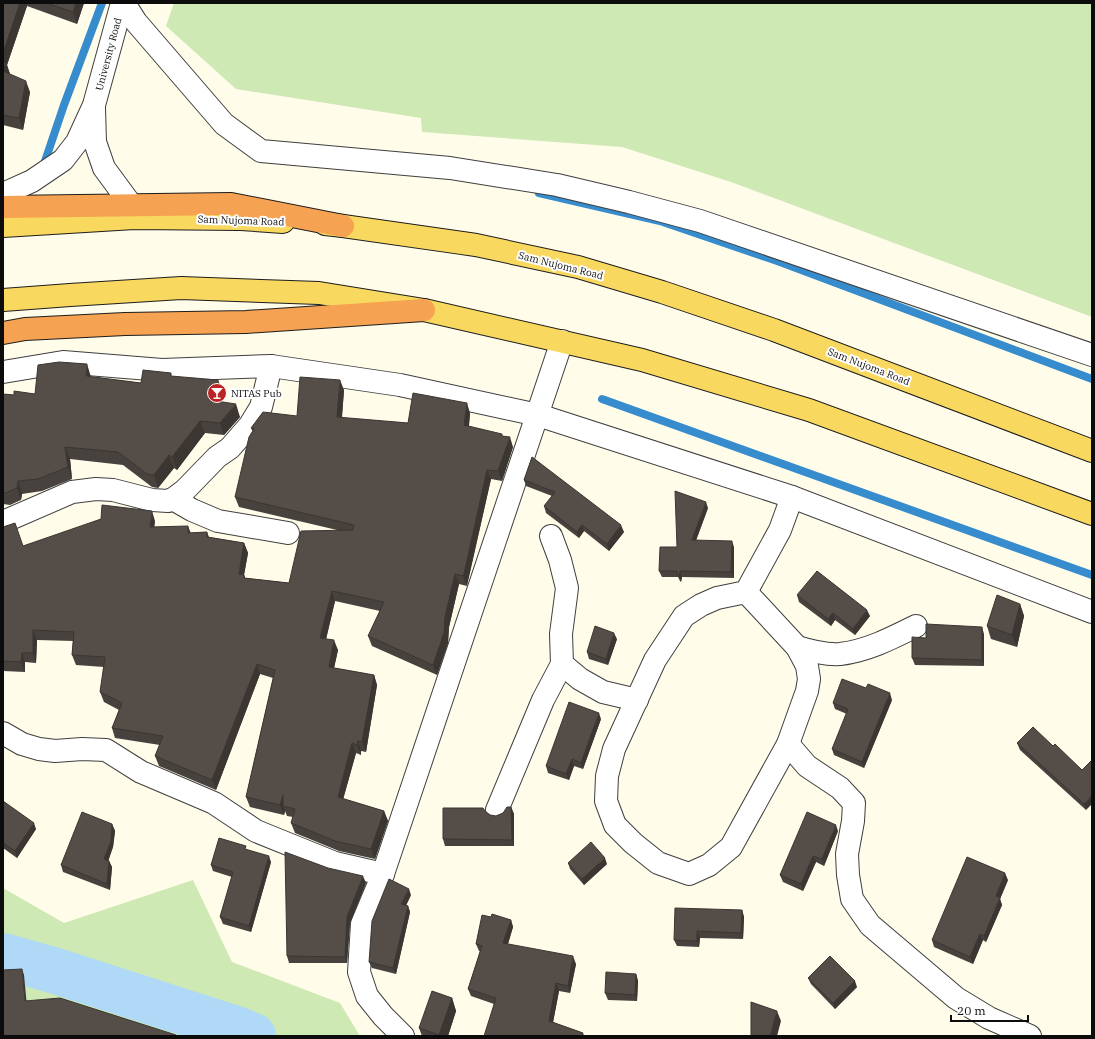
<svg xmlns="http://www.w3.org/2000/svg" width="1095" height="1039" viewBox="0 0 1095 1039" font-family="'IBM Plex Serif',serif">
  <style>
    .green { fill: #cee9b4 }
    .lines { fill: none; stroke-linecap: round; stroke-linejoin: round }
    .stream { stroke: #368ccd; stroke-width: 8 }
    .river { stroke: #afd9f6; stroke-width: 46 }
    .minor-casing { stroke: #3f3f3f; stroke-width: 24 }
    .major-casing { stroke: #1d1d1d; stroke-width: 24 }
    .highway-casing { stroke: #1d1d1d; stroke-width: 24 }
    .minor { stroke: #fff; stroke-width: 22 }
    .major { stroke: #f9d860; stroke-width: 22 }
    .highway { stroke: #f5a252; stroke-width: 22 }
    .wall { fill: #48423e }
    .shaded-wall { fill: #3b3632 }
    .building { fill: #544d48; stroke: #3b3632 }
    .labels { text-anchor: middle; stroke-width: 4; stroke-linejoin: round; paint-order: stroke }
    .street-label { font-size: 10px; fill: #0c0c0c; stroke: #fff }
    .poi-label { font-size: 10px; fill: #0c0c0c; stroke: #fff; text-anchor: start }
  </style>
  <rect width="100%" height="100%" fill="#fffcea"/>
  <g class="green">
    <polygon points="174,3 1092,3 1092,317 731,182 622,147 422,132 421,118 236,89 166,26"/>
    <polygon points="193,880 232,962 340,1003 360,1036 3,1036 3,888 64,923"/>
  </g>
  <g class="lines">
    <g class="stream">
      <polyline points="43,167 64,105 102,3"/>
      <polyline points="539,193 660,221 780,262 1092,379"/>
      <polyline points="602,399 1092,575"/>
    </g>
    <polyline class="river" points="3,956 56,971 239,1030 253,1036"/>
    <g class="minor-casing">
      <g id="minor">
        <polyline points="124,3 136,22 224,124 261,151 450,168 557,185 629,202 700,221 1092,355"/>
        <polyline points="94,108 95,142 104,168 132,206"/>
        <polyline points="3,194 32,181 63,160 77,142 94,105 122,3"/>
        <polyline points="3,372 63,362 162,370 271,366 400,385 538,415 792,497 1092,612"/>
        <polyline points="173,499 192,510 218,521 288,533"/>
        <polyline points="3,522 72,492 96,489 113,490 152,500 168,501 173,499 185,490 217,457 230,448 250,425 261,407 271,366"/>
        <polyline points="551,536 560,560 567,588 561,634 562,664 580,679 603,692 637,700"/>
        <polyline points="746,592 717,598 701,605 684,616 655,660 614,749 607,776 606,801 615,825 633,843 658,863 689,874 709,865 731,847 788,744 807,691 809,679 807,666 797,647 746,592 780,530 792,497"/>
        <path d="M797 647C810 651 825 655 840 654 867 651 892 638 916 626"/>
        <polyline points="3,733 22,744 39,749 55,751 82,749 106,750 141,772 214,803 256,831 335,863 383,874"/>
        <polyline points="788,744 807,766 840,788 854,803 853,821 847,854 848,875 852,899 870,925 956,998 989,1018 1030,1036"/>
        <polyline points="497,810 543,700 562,664"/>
        <polyline points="403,1036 383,1016 367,996 359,972 362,924 383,874 562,341"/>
      </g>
    </g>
    <g class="major-casing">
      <g id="major">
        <polyline points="325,224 343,226 476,245 578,267 662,292 774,330 1092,451"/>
        <polyline points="3,226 134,218 241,219 283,222"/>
        <polyline points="3,300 70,295 181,288 319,293 424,310 642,360 809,410 1092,514"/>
      </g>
    </g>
    <g class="highway-casing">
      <g id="highway">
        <polyline points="3,207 231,204 343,226"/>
        <polyline points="3,333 25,329 125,324 246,322 424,310"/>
      </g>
    </g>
    <use href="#minor" class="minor"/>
    <use href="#major" class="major"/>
    <use href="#highway" class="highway"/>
  </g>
  <g class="wall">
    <polygon points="3,3 84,3 77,24 27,6 7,65 10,74 30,92 23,130 3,125"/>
    <polygon points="172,376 223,392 222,402 240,417 224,435 205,433 177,470 174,468 158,488 152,487 123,465 70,459 72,479 42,491 22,494 21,500 10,505 3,504 3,394 14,395 35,394 91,377 141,383"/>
    <polygon points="344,390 342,418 408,423 470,413 469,426 503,436 513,447 502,481 491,479 467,584 467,586 459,584 449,627 448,643 437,675 372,646 368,636 380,611 335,601 326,639 338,650 334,668 374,675 377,685 366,752 361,751 361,755 356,753 343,799 384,811 388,821 375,859 339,851 295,833 291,823 293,817 287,816 285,811 284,815 250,807 246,797 273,678 260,674 216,790 159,766 155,756 160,745 115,738 112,728 119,710 104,702 100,692 104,667 76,665 72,655 73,641 37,640 36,663 25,662 25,672 3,671 3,527 23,546 155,521 154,527 191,533 207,532 209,537 244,543 248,553 244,575 245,578 289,583 337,530 239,507 235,497 253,432 251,428 297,416"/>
    <polygon points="532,457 624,532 609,551 584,531 579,538 546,513 544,506 552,496 526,486 524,480"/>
    <polygon points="708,508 696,540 734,547 734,578 682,577 681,582 680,581 678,577 662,577 659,571 677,547"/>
    <polygon points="797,595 870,616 855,635 835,620 831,626 799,602"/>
    <polygon points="1020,604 1024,616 1017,647 991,639 987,626"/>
    <polygon points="984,634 984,666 915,665 912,658 926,638"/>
    <polygon points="617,639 608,665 589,659 587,652"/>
    <polygon points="892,700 864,768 834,755 832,749 847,714 835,709 833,703"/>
    <polygon points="601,719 583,769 574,766 569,780 548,773 546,766"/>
    <polygon points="1017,743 1053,746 1082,770 1086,810 1020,750"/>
    <polygon points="3,801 36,829 17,858 3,848"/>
    <polygon points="511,807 514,814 514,846 445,846 443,839 485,811 490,815 496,816 503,813"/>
    <polygon points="112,824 115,831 113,847 108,860 109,861 112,867 110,890 63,872 61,865"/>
    <polygon points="838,831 824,866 816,862 803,891 783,882 780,875"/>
    <polygon points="247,850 271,862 251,932 223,924 220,917 232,877 213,871 211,865"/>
    <polygon points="568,863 607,864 584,885 570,869"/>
    <polygon points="1008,880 1000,899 1002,905 986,942 983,940 973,964 934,947 932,940"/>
    <polygon points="366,883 350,923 347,963 289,963 287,956"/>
    <polygon points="411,895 406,905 408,906 410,912 396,974 372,968 369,962"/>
    <polygon points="742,910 744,917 743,939 700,938 699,947 677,946 674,940"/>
    <polygon points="491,917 511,920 513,927 508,944 576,964 570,993 559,991 553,1022 583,1033 584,1036 494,1004 471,996 468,989 480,951 479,951 476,944"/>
    <polygon points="636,974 638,981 637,1001 608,1000 605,993"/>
    <polygon points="808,978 857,987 835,1009 811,984"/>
    <polygon points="452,998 456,1011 448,1036 422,1036 419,1028"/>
  </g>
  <g class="shaded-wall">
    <polygon points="20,3 26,3 27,6 7,65 10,74 3,71 3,53"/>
    <polygon points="76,3 84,3 77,24 73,12"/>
    <polygon points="26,81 30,92 23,130 19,118"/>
    <polygon points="87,364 91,377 86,376"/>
    <polygon points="218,380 223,392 221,414 216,401"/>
    <polygon points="340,380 344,390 341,427 337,417"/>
    <polygon points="467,403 470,413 468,435 464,425"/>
    <polygon points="236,404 240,417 224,435 220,423"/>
    <polygon points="200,421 205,433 177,470 172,457"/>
    <polygon points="510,437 513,447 502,481 498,471"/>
    <polygon points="65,447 70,459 72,479 68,467"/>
    <polygon points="169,455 174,468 158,488 154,475"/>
    <polygon points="487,470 491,479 467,586 463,576"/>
    <polygon points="18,481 22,494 21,500 17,488"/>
    <polygon points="706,502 708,508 694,546 692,540"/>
    <polygon points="152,511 155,521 153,537 150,527"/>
    <polygon points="582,525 584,531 579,538 577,532"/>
    <polygon points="621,525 624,532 609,551 607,544"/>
    <polygon points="188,526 192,536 188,533"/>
    <polygon points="732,541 734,547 734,578 731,572"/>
    <polygon points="244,543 248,553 244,575 248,585 239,574"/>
    <polygon points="680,571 682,577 681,582 679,575"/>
    <polygon points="455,574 459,584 449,627 448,643 437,675 433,665"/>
    <polygon points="332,591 335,601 324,648 320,638"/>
    <polygon points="1020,604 1024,616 1017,647 1012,635"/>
    <polygon points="867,610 870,616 855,635 853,629"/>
    <polygon points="833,613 835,620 831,626 828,619"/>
    <polygon points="982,627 984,634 984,666 982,660"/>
    <polygon points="33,630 37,640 36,663 33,653"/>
    <polygon points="614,633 617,639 608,665 606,659"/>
    <polygon points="334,640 338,650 332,677 329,667"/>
    <polygon points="22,653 25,662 25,672 21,662"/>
    <polygon points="257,664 260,674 216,790 212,780"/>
    <polygon points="374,675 377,685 366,752 362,742"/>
    <polygon points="890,693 892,700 864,768 862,762"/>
    <polygon points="599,713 601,719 583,769 581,763"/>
    <polygon points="358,741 361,751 361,755 357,745"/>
    <polygon points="352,743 356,753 341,807 338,797"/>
    <polygon points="572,759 574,766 569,780 566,774"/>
    <polygon points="283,795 283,806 285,811 284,815 280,805"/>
    <polygon points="1092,795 1092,804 1086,810 1084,804"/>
    <polygon points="511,807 514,814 514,846 512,840"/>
    <polygon points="384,811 388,821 375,859 371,849"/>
    <polygon points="34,823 36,829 17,858 15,851"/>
    <polygon points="112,824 115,831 113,847 107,865 104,859"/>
    <polygon points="836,825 838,831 824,866 822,859"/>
    <polygon points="269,856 271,862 251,932 249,926"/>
    <polygon points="813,856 816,862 803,891 801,884"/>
    <polygon points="605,858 607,864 584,885 582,879"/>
    <polygon points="109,861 112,867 110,890 107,884"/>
    <polygon points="1005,873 1008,880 1000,899 1002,905 986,942 984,936 996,896"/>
    <polygon points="363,876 366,883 350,923 347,963 345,957 347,917"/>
    <polygon points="409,889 411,895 404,910 401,904"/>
    <polygon points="408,906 410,912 396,974 393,968"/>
    <polygon points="742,910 744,917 743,939 741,933"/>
    <polygon points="511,920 513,927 506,950 503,943"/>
    <polygon points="697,931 700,938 699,947 697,941"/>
    <polygon points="980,934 983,940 973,964 970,957"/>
    <polygon points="573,956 576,964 570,993 568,986"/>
    <polygon points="22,969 24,975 27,1007 25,1001"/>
    <polygon points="636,974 638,981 637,1001 635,995"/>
    <polygon points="855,981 857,987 835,1009 833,1003"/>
    <polygon points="556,983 559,991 552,1028 549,1021"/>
    <polygon points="452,998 456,1011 448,1036 440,1036 439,1035"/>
    <polygon points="777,1011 781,1021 777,1036 770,1036"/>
  </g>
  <g class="building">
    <polygon points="3,3 20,3 3,53"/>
    <polygon points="46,3 76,3 73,12"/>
    <polygon points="3,62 6,62 3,71 26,81 19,118 3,115"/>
    <polygon points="59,362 87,364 86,376 141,383 143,370 171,373 171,376 218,380 216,401 236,404 220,423 200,421 172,457 169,455 154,475 147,474 118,452 65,447 68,467 38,479 18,481 17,488 5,493 3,492 3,394 14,395 14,391 35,394 38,365"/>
    <polygon points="300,377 340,380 337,417 408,423 413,393 467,403 464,425 502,434 502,436 510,437 498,471 487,470 464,574 463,576 455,574 445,617 444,633 433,665 368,636 384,602 332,591 320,638 334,640 329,667 374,675 362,742 358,741 357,745 352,743 338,797 384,811 371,849 335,841 291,823 295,809 283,806 283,795 280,805 246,797 275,670 257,664 212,780 155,756 163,736 112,728 122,703 100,692 105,657 72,655 74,632 33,630 33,653 22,653 21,662 3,661 3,527 15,523 23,546 101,519 102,505 152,511 150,527 188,526 188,533 207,532 207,537 244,543 239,574 244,575 244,578 289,583 301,531 353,530 354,525 235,497 249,437 254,429 251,428 263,412 297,416"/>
    <polygon points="532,457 621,525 607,544 582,525 577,532 544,506 555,492 524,480"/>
    <polygon points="675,491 706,502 692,540 732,541 731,572 680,571 679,575 677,575 677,571 659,571 660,547 677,547"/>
    <polygon points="817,571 867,610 853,629 833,613 828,619 797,595"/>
    <polygon points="997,595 1020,604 1012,635 987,626"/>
    <polygon points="926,624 982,627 982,660 912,658 912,637 926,638"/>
    <polygon points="595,626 614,633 606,659 587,652"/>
    <polygon points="842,679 866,688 868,684 890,693 862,762 832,749 848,709 833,703"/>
    <polygon points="569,702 599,713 581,763 572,759 566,774 546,766"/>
    <polygon points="1033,727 1053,746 1055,744 1082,770 1092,760 1092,795 1084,804 1017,743"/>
    <polygon points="3,801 34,823 15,851 3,843"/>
    <polygon points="507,807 511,807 512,840 443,839 443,808 483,808 485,811 490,815 496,816 503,813"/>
    <polygon points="82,812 112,824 111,841 104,859 109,861 107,884 61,865"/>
    <polygon points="807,812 836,825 822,859 813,856 801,884 780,875"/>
    <polygon points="219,838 246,846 245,849 269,856 249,926 220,917 233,872 211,865"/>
    <polygon points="591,842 605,858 582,879 568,863"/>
    <polygon points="285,852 328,868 363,876 347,917 345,957 287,956"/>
    <polygon points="967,857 1005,873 996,896 1000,898 984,936 980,934 970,957 932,940"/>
    <polygon points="389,879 409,889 401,904 408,906 393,968 369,962 372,921"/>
    <polygon points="675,908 742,910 741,933 697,931 697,941 674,940"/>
    <polygon points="492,914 511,920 503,943 573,956 568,986 556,983 549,1021 583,1033 582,1036 583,1036 484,1036 496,998 468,989 482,946 476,944 482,915 491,917"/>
    <polygon points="830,956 855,981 833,1003 808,978"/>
    <polygon points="22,969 25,1001 60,998 176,1035 175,1036 3,1036 3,970"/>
    <polygon points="606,972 636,974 635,995 605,993"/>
    <polygon points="432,991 452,998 439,1035 419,1028"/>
    <polygon points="751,1002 777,1011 770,1036 751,1036"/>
  </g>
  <defs>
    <g id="bar-disc" transform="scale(1)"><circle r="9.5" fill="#bb2426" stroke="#fff"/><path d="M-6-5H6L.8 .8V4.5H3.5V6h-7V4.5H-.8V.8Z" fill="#fff"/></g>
  </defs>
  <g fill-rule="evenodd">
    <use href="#bar-disc" x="217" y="393"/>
  </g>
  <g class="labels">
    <g class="street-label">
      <text transform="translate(108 54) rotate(-75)" y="4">University Road</text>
      <text transform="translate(241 220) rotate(2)" y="4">Sam Nujoma Road</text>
      <text transform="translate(561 265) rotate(14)" y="4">Sam Nujoma Road</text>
      <text transform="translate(869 366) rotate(21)" y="4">Sam Nujoma Road</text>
    </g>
    <g class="poi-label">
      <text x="231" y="397">NITAS Pub</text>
    </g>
  </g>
  <rect width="1095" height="1039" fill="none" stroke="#0c0c0c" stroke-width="8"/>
  <path d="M951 1015v6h77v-6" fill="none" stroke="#0c0c0c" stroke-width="2"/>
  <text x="957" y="1015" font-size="12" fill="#0c0c0c" stroke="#ffffff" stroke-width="3" paint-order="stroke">20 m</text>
</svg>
